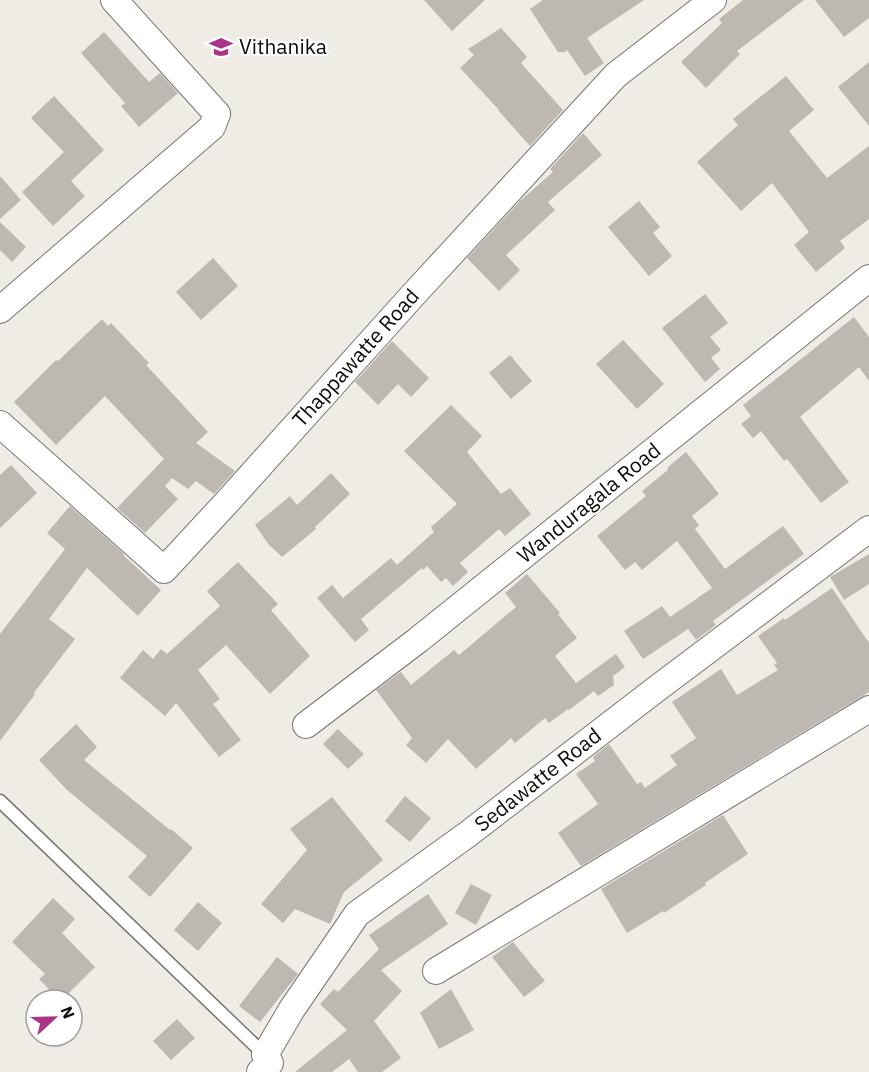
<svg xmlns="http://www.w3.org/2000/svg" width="869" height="1072" viewBox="0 0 869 1072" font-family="'IBM Plex Sans',sans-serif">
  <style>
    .building { fill: #beb8b3 }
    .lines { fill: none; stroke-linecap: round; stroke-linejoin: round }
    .lane-casing { stroke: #787670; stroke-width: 15 }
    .street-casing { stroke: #787670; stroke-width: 28 }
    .lane { stroke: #fff; stroke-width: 12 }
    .street { stroke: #fff; stroke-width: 26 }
    .labels { text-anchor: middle; stroke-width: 4.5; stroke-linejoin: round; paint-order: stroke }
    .poi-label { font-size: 21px; fill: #0e0d0b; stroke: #fff; text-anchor: start }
    .street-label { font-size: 21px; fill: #0e0d0b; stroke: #fff }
  </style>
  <rect width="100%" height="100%" fill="#eeece5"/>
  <g class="building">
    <polygon points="424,0 485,0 452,31"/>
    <polygon points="543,0 644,0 587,38 604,63 585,76 567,50 565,52 558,52 530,9"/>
    <polygon points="743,0 804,0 737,51 740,54 706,88 681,62 722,23 719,19"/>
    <polygon points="815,0 869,0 869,18 844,37"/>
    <polygon points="501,28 527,57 521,63 563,110 530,146 498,110 499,110 460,68 474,55 468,49"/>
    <polygon points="104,32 149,82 160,73 178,93 139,127 121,106 125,103 81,53"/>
    <polygon points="869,62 869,126 838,87"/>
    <polygon points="786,76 814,110 789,131 827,178 869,146 869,219 840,241 845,248 816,272 794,245 809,232 772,183 741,211 697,162 738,125 733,119"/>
    <polygon points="54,96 104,150 71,181 85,196 53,226 22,192 64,152 31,118"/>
    <polygon points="583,133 602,155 548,202 555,210 506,255 520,270 499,291 467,258 520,201 553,172 550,169"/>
    <polygon points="0,176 21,200 0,219"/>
    <polygon points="639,201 660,227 653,233 672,256 649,276 608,227"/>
    <polygon points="0,222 26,247 12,262 0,250"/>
    <polygon points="213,258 238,286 201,320 176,292"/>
    <polygon points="705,294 728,323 710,337 721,350 711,358 720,369 705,382 662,328"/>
    <polygon points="854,317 869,337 869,381 859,367 800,417 849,482 821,503 787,459 784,461 761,431 753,438 741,424 751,416 743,405"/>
    <polygon points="102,319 108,326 111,323 149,363 146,365 208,432 196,443 235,471 214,494 196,481 188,489 172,478 165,486 178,499 145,533 117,508 164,459 105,396 56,445 14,402 56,360 58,361"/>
    <polygon points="623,340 664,384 637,409 596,364"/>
    <polygon points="392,341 429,378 411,397 398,384 378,405 355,382"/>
    <polygon points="510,355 532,381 511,399 489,373"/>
    <polygon points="451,405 482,436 467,452 501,494 510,488 531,514 505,536 499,529 460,563 468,572 453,586 446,578 441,582 427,566 423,570 422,568 361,619 369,630 355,642 317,598 332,585 343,598 391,558 397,565 434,532 431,527 457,504 404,451"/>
    <polygon points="686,452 719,494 692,516 699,525 695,529 725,569 783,526 804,554 713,621 716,625 696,640 688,629 643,659 624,631 662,606 670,617 712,588 677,541 642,570 635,562 625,570 597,536 646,496 642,491 668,470 667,468"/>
    <polygon points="11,465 37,493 0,528 0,475"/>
    <polygon points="331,473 350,494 315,527 316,529 282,557 276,551 269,545 255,525 290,496 297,505"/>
    <polygon points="70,506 124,554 123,555 161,590 138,616 87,568 49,619 75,639 33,694 36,693 0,741 0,634 65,549 47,533"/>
    <polygon points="869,554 869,584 844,600 830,577"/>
    <polygon points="238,562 278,604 271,610 310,656 270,694 226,645 198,670 220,699 213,704 241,740 219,757 176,703 165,716 120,678 143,650 153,659 161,649 167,654 220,606 207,591"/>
    <polygon points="527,574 560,613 558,614 577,638 555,656 576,683 616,654 625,667 613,676 614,685 598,696 594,691 569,710 568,709 549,723 545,718 515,743 511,738 476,769 448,739 426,763 406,745 412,738 376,690 401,672 411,685 454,650 459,655 516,607 505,593"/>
    <polygon points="832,588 869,643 869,692 581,866 558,833 598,804 576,774 595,761 593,757 609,744 637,784 641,782 645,788 677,765 670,756 696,738 672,702 721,669 737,695 778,670 774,665 777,663 758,636 784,618 785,620"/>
    <polygon points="76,724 97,747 84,760 170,830 171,829 193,848 150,897 128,877 147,856 67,790 39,760"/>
    <polygon points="338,729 364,754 348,769 323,744"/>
    <polygon points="405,796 431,818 410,842 385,821"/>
    <polygon points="332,797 383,860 344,892 330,924 295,909 283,923 261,904 307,850 290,829"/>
    <polygon points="723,815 748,854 705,883 706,885 664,913 663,911 627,933 601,889"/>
    <polygon points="471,884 492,895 476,925 455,913"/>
    <polygon points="428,894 448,924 381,970 402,991 374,1021 401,1058 382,1072 358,1072 349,1059 332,1072 295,1072 347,1030 320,1004 334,989 338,992 379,949 369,935"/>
    <polygon points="53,898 75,919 62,933 95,967 62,1000 59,1000 39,979 45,974 12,942"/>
    <polygon points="198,902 222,923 198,951 174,930"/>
    <polygon points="513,942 545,981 524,997 492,957"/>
    <polygon points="277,957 298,974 260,1022 239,1006"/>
    <polygon points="451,989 474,1030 439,1049 420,1013"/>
    <polygon points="177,1019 195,1038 171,1060 153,1041"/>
  </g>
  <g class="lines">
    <g class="lane-casing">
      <polyline id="lane" points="0,801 265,1055"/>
    </g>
    <g class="street-casing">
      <g id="street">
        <polyline points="0,310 212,127 217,114 114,0"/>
        <polyline points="0,424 164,570 228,501 413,295 616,75 713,0"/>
        <polyline points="306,725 418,640 869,278"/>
        <polyline points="436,971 869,709"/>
        <polyline points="260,1072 270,1063 265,1055 292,1009 357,914 468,834 655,690 869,529"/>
      </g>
    </g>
    <use href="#lane" class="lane"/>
    <use href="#street" class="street"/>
  </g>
  <defs>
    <g id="university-bare" transform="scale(1.8)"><path d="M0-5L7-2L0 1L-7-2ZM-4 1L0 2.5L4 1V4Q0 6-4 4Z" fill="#ac3388" stroke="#fff" stroke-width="2.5" paint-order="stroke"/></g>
  </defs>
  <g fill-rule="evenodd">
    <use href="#university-bare" x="221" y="47"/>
  </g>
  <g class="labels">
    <g class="poi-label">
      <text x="239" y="54">Vithanika</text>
    </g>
    <g class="street-label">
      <text transform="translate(356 358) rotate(-48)" y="7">Thappawatte Road</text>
      <text transform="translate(589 503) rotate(-39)" y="7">Wanduragala Road</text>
      <text transform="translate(538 780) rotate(-38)" y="7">Sedawatte Road</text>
    </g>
  </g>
  <g transform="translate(54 1018) rotate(68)"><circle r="28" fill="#ffffff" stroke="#9f9e9d" stroke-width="1.5"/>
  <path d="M0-4.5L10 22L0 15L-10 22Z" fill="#ac3388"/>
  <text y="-9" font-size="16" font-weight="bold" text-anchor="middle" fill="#0e0d0b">N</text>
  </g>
</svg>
